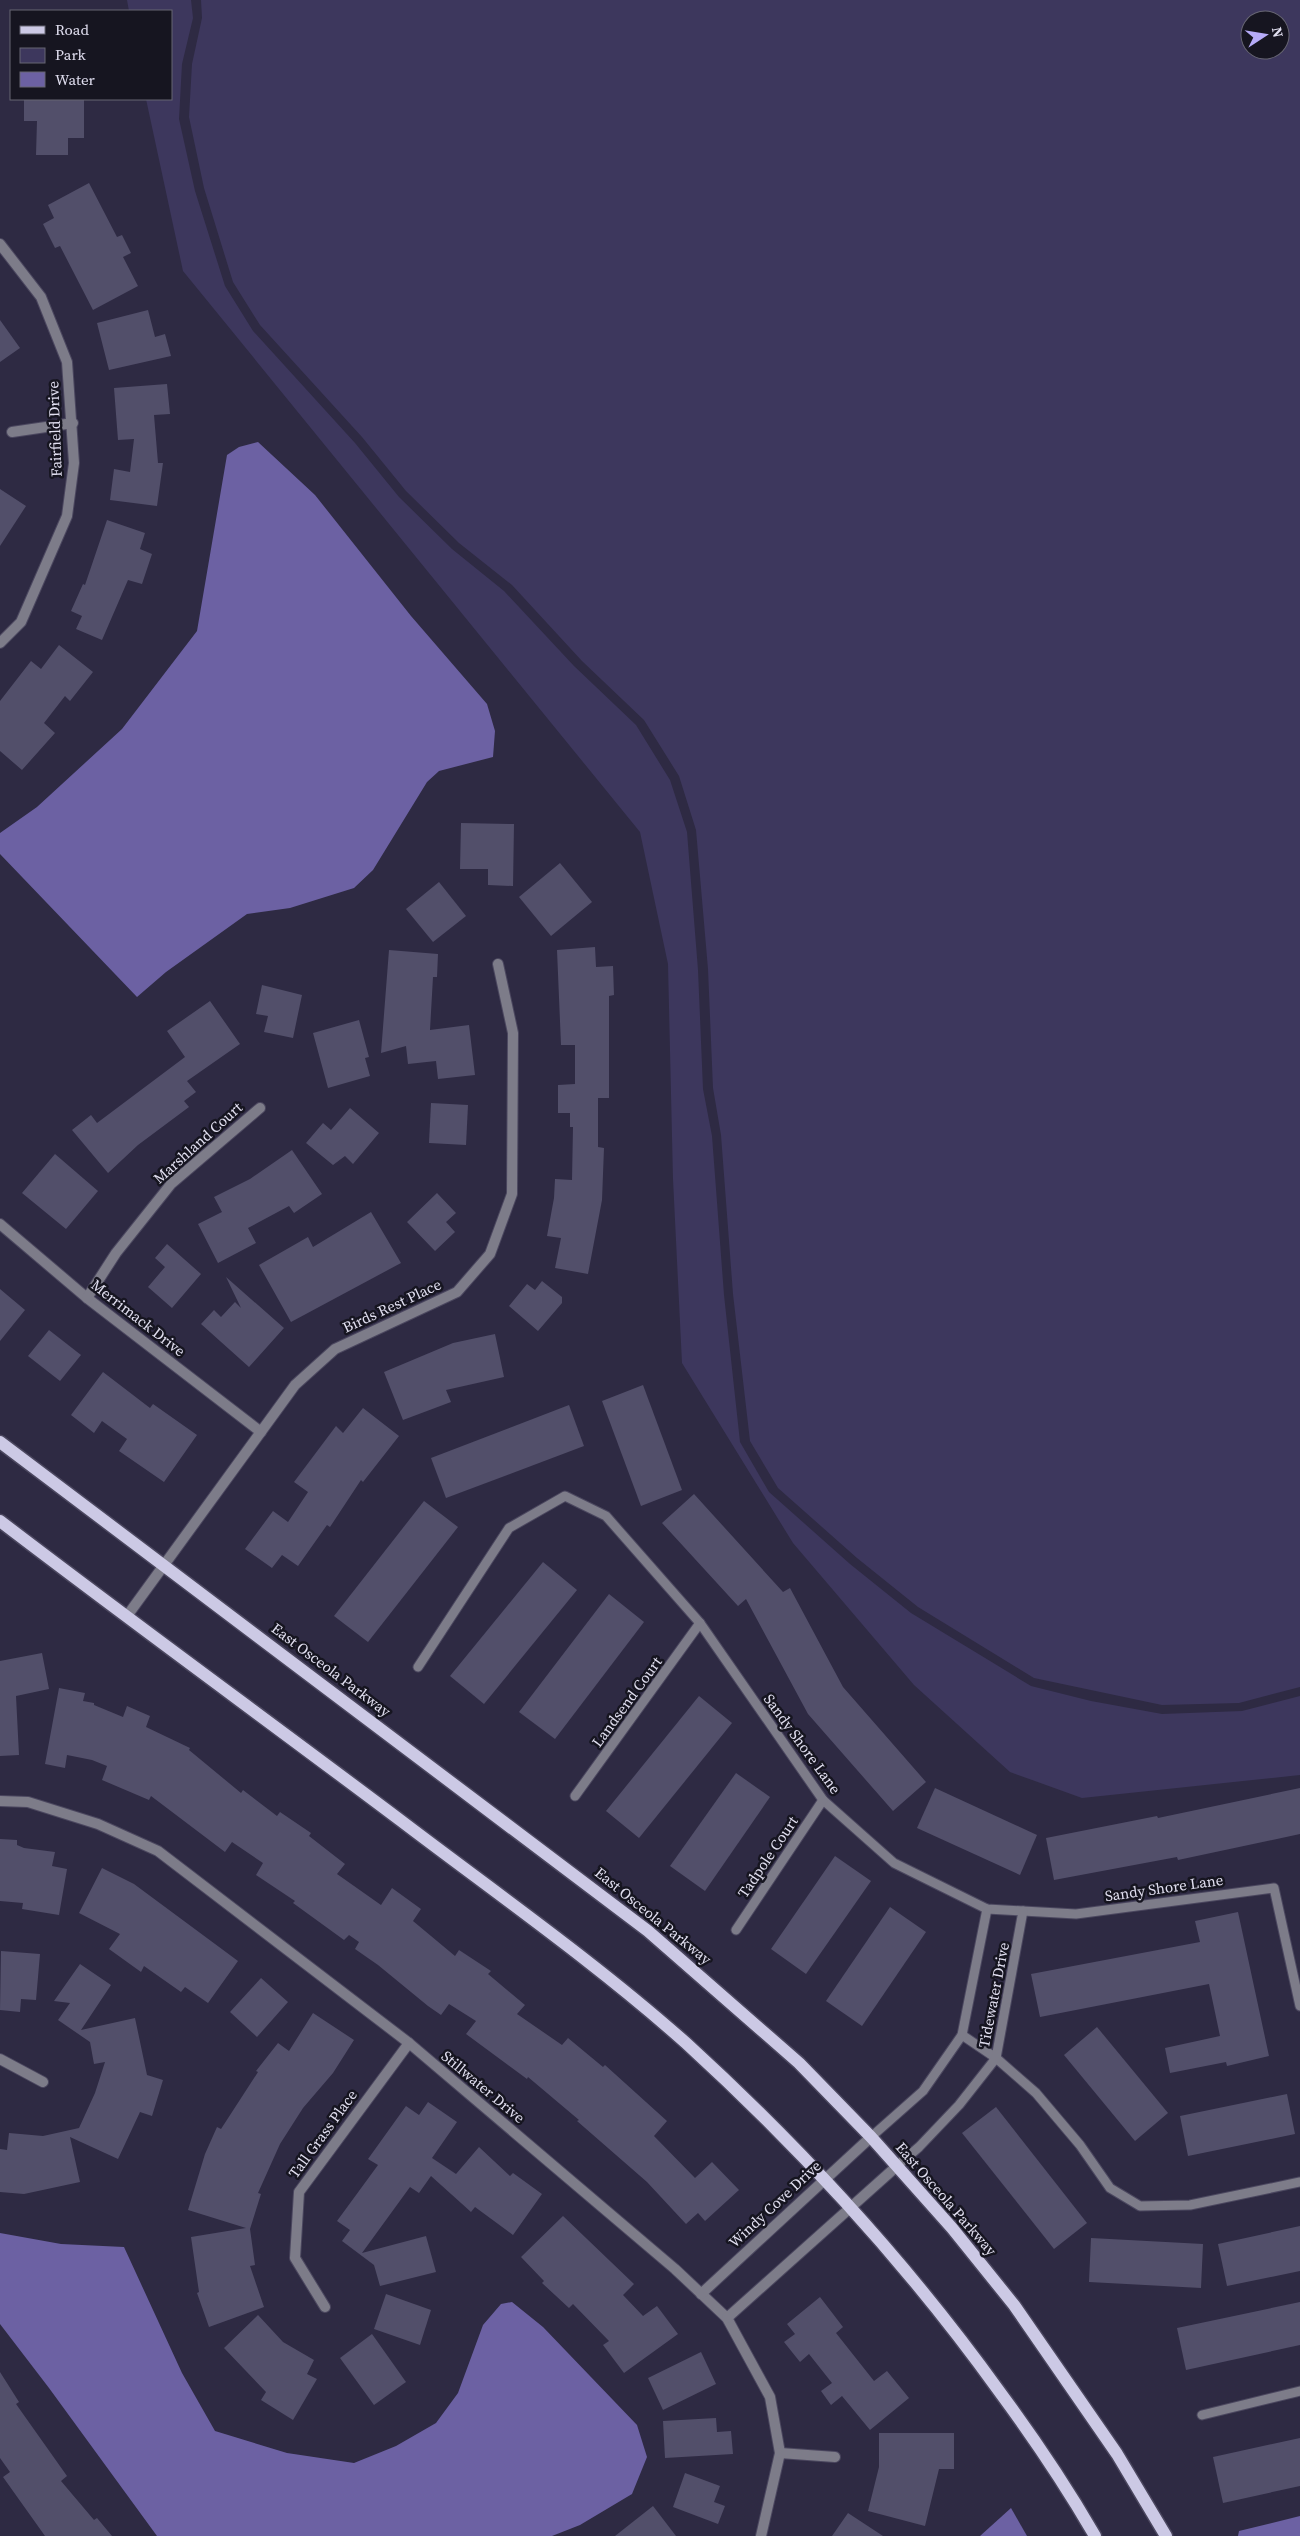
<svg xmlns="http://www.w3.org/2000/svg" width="1300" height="2536" viewBox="0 0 1300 2536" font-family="'Source Serif 4',serif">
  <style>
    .green { fill: #3d375d; fill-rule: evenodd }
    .water { fill: #6c61a3 }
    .building { fill: #524f6a }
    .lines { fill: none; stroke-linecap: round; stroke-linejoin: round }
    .lane-casing { stroke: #4b475f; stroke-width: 11 }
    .street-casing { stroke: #4b475f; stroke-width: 12 }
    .primary-casing { stroke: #4b475f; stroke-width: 15 }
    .lane { stroke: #7d7c89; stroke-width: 9 }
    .street { stroke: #7d7c89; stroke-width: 10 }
    .primary { stroke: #ccc9e5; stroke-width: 12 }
    .labels { text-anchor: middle; stroke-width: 5; stroke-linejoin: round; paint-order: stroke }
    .street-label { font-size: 15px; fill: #e1dff0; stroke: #161520 }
  </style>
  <rect width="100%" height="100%" fill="#2e2a43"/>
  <g class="green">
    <polygon points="127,0 191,0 193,18 182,64 179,119 195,191 225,286 253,331 355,443 399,497 452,549 504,591 574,666 636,725 670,780 687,832 698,970 703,1089 712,1136 724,1295 740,1442 769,1492 850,1564 911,1613 1031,1686 1091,1701 1162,1714 1242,1711 1300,1696 1300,1775 1082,1798 1010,1772 914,1685 793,1543 682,1363 673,1179 668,964 640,832 183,271 146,99 171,99 171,11 129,11"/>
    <path d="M201 0H1300V1687L1239 1703 1162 1705 1034 1678 918 1607 857 1558 778 1488 750 1441 733 1294 721 1135 713 1088 708 969 696 830 679 776 644 720 582 661 512 585 459 543 406 491 362 437 260 325 233 282 204 188 189 117 192 64 202 18ZM1250 20H1280V50H1250Z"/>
  </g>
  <g class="water">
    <polygon points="258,442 315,495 411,616 487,704 495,731 493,757 439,771 427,782 373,870 354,888 290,908 247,914 166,972 137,997 0,854 0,833 37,807 122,729 197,631 227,455 239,447"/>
    <polygon points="0,2233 61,2244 124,2247 182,2373 215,2431 287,2453 354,2463 396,2446 436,2423 458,2393 483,2325 501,2304 512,2302 543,2327 637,2425 647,2457 632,2494 580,2525 552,2536 157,2536 49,2388 0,2324"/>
    <polygon points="1011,2508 1027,2536 980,2536"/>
    <polygon points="1300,2516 1300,2536 1238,2536 1239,2531"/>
  </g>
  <g class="building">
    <polygon points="24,99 84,100 84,138 68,138 68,155 36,155 37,121 24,121"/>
    <polygon points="89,183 117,237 122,235 131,253 123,257 138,286 93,310 60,246 55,248 43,224 54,218 48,205"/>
    <polygon points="148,310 155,337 165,334 171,356 109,370 97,323"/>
    <polygon points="0,320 20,348 0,362"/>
    <polygon points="167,384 170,414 154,415 158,463 163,463 157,506 110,500 114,469 130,472 134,439 118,440 114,388"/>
    <polygon points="0,489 26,506 0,546"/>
    <polygon points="107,520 145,533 140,549 152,554 142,584 128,580 102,640 76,629 82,616 71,611 83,584 85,585"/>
    <polygon points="59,645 93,672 70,701 65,696 44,723 55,733 22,770 0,751 0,701 31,661 41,669"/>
    <polygon points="461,823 514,824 513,886 488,885 488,869 460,869"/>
    <polygon points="560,863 592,902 551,936 519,897"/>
    <polygon points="439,882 466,916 433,942 406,909"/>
    <polygon points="595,947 596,967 613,966 614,995 609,996 609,1098 598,1098 598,1147 604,1148 602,1200 588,1274 555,1268 561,1238 547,1236 554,1198 555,1179 572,1180 573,1127 570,1127 570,1113 558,1113 558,1085 575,1084 575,1045 561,1045 557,950"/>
    <polygon points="389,950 438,954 437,977 433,977 430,1030 469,1025 475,1075 438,1079 436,1061 408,1064 406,1046 381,1053"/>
    <polygon points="262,985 302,995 293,1038 264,1032 268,1016 256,1014"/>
    <polygon points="210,1001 240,1044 187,1081 196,1092 184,1101 189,1107 138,1145 108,1173 72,1130 91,1115 97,1123 185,1057 167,1031"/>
    <polygon points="359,1020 369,1057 365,1058 370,1076 328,1088 313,1033"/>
    <polygon points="431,1103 468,1105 466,1145 429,1143"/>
    <polygon points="350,1108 379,1133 353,1164 345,1156 333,1165 306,1143 323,1123 331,1130"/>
    <polygon points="292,1150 322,1194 294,1213 289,1206 248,1228 256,1243 218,1263 198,1224 222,1212 214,1197 250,1179"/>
    <polygon points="55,1154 98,1191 66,1229 22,1193"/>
    <polygon points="437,1193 456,1213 446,1222 455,1232 435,1251 407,1222"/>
    <polygon points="371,1212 401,1263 291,1322 259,1265 308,1237 313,1247"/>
    <polygon points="167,1244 201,1274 172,1308 148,1287 165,1267 155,1258"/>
    <polygon points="226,1277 284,1328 249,1367 201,1324 214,1310 221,1317 235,1302 241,1308"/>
    <polygon points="542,1281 562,1297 562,1303 538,1331 509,1306 527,1284 535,1290"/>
    <polygon points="0,1289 25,1310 0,1341"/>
    <polygon points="49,1330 81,1355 60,1381 28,1356"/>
    <polygon points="495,1334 504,1377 446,1390 451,1402 403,1420 384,1372 453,1343"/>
    <polygon points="103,1372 150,1408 153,1404 197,1435 164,1482 119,1451 127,1439 102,1421 94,1433 71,1415"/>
    <polygon points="643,1385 682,1490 641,1506 602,1401"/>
    <polygon points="569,1405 584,1446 446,1498 431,1458"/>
    <polygon points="363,1408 399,1436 363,1482 361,1480 330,1527 327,1525 298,1566 282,1555 272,1568 245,1549 273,1511 288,1522 308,1492 294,1482 336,1426 343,1433"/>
    <polygon points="694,1494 783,1592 790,1588 843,1687 926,1782 893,1811 808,1714 746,1599 738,1606 662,1523"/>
    <polygon points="424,1501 458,1527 368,1642 334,1616"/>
    <polygon points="543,1562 577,1590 484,1704 450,1676"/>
    <polygon points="609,1594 644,1622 555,1739 519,1712"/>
    <polygon points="42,1653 49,1689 16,1696 19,1755 0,1756 0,1661"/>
    <polygon points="59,1688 85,1693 83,1701 94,1703 94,1705 123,1717 127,1706 150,1716 146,1727 190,1748 189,1750 241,1793 243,1790 277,1816 280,1812 311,1833 309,1836 345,1864 337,1874 381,1905 392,1888 421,1909 413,1921 455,1956 459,1950 491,1971 488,1974 525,2005 517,2014 562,2045 568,2038 603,2067 605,2065 667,2121 654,2136 695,2178 712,2162 739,2190 705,2221 698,2213 686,2224 647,2182 577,2121 579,2120 528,2077 527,2079 466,2034 476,2021 449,2004 441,2015 428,2006 378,1965 355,1949 359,1942 349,1935 344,1940 293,1903 295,1901 256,1875 263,1863 232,1842 225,1852 151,1796 149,1800 102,1780 107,1766 92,1760 67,1755 65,1768 45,1764"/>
    <polygon points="699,1696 732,1723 639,1838 606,1811"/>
    <polygon points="736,1773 770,1797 705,1891 670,1866"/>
    <polygon points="935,1788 1037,1835 1020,1875 917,1828"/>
    <polygon points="1300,1788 1300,1834 1178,1860 1177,1857 1054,1880 1046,1838 1157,1816 1158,1818"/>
    <polygon points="0,1839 17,1840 17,1845 24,1848 55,1852 52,1866 67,1869 59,1915 22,1909 23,1903 0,1901"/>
    <polygon points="835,1856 871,1881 806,1974 771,1949"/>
    <polygon points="102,1868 134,1884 238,1961 208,2003 185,1987 181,1992 144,1966 141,1972 109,1949 120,1934 79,1913"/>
    <polygon points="890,1907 926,1932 862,2026 826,2001"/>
    <polygon points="1238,1912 1269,2056 1227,2066 1226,2062 1170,2073 1165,2048 1220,2036 1209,1984 1040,2017 1031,1974 1200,1942 1195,1921"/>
    <polygon points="1,1951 40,1954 36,2000 21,1999 20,2012 0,2010"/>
    <polygon points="80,1964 111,1985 81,2030 135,2018 147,2075 163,2080 152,2116 140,2112 118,2159 70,2137 80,2182 24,2194 0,2192 0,2149 7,2150 9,2133 43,2136 79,2128 95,2093 105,2062 94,2064 90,2042 58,2020 70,2003 54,2001"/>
    <polygon points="261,1978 288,2002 257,2037 230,2012"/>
    <polygon points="313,2013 354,2040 333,2073 303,2108 280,2144 258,2193 261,2194 250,2229 255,2265 250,2266 264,2307 209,2327 197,2293 199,2292 191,2237 246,2228 188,2210 205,2154 217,2127 221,2129 258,2072 256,2071 278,2043 289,2051"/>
    <polygon points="1097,2027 1168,2113 1135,2141 1064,2055"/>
    <polygon points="1287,2094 1295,2134 1188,2156 1180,2116"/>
    <polygon points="428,2102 457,2122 432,2158 456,2174 479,2147 510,2176 513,2173 542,2194 513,2235 475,2207 471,2212 431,2176 419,2193 410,2187 362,2253 426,2236 436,2272 380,2286 374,2265 342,2241 350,2230 337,2221 378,2165 368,2159 406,2106 419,2115"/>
    <polygon points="996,2107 1087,2223 1054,2249 962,2133"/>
    <polygon points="563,2216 634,2284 623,2295 643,2316 657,2306 678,2334 624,2373 603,2345 609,2341 573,2304 569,2308 542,2283 544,2281 521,2257"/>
    <polygon points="1300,2226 1300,2271 1227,2286 1218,2244"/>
    <polygon points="1091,2238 1203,2244 1201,2288 1089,2282"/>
    <polygon points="386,2294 431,2310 420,2345 374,2329"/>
    <polygon points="820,2297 843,2327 836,2333 874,2381 887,2371 909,2398 870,2430 842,2396 831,2405 821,2391 832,2383 809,2354 800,2362 784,2342 795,2334 787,2324"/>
    <polygon points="1300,2302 1300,2345 1186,2370 1177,2328"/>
    <polygon points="258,2315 283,2342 314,2360 307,2374 317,2379 293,2420 261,2400 266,2392 224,2348"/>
    <polygon points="372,2334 406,2382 374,2405 340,2358"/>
    <polygon points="701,2352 716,2384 663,2410 648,2378"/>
    <polygon points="0,2372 19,2402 16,2404 67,2476 61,2481 94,2520 97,2518 112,2536 45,2536 3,2477 10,2472 0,2458"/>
    <polygon points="716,2418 717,2432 731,2431 733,2454 665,2458 663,2421"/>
    <polygon points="879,2433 954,2433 954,2469 939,2469 925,2526 868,2511 879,2467"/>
    <polygon points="1300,2438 1300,2486 1223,2503 1213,2457"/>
    <polygon points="685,2473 720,2486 714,2502 725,2506 718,2524 673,2507"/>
    <polygon points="653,2506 676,2536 615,2536"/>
    <polygon points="848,2513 883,2536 832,2536"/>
  </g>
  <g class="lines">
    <g class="lane-casing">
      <g id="lane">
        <polyline points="418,1667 509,1528 565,1496 606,1516 700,1623 823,1800 894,1863 987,1909 1023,1911 1076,1914 1274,1888 1300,2006"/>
        <polyline points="575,1796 700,1623"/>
        <polyline points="736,1930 823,1800"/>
        <polyline points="962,2035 996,2058 1036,2093 1080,2145 1110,2188 1140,2206 1190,2205 1300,2182"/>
        <polyline points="871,2137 923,2091 962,2035 987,1909"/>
        <polyline points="897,2166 919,2147 959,2105 996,2058 1023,1911"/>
        <polyline points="1202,2415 1300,2391"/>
      </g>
    </g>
    <g class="street-casing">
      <g id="street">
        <polyline points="0,244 41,297 67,362 74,463 67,516 21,622 0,643"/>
        <polyline points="12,432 73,423"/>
        <polyline points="0,1224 87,1298 261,1432"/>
        <polyline points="87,1298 116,1253 171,1184 260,1108"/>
        <polyline points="127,1616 295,1385 335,1349 457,1292 490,1254 512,1194 513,1033 498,964"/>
        <polyline points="0,1801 28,1802 98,1824 158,1851 409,2043 675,2269 727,2318 770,2397 780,2453 761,2536"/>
        <polyline points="0,2059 43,2082"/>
        <polyline points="701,2294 871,2137"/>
        <polyline points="325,2307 295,2258 299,2192 409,2043"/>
        <polyline points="727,2318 897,2166"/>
        <polyline points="780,2453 835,2457"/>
      </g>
    </g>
    <g class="primary-casing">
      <g id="primary">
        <polyline points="0,1442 648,1931 799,2063 871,2137 952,2228 1014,2305 1117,2454 1166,2536"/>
        <path d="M0 1521C132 1622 267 1720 400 1820 496 1893 596 1963 686 2043 802 2149 907 2263 999 2391 1033 2437 1066 2486 1095 2536"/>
      </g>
    </g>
    <use href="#lane" class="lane"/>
    <use href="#street" class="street"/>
    <use href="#primary" class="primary"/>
  </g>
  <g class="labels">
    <g class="street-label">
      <text transform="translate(55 429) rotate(-92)" y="5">Fairfield Drive</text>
      <text transform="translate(198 1143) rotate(-42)" y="5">Marshland Court</text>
      <text transform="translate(392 1306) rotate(-25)" y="5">Birds Rest Place</text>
      <text transform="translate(138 1318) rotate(38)" y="5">Merrimack Drive</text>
      <text transform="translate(331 1670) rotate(37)" y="5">East Osceola Parkway</text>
      <text transform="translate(627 1702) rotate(-54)" y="5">Landsend Court</text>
      <text transform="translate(802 1744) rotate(54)" y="5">Sandy Shore Lane</text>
      <text transform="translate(768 1857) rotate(-56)" y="5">Tadpole Court</text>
      <text transform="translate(1164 1888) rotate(-8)" y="5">Sandy Shore Lane</text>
      <text transform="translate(653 1916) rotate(39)" y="5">East Osceola Parkway</text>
      <text transform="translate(994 1995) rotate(-79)" y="5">Tidewater Drive</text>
      <text transform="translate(483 2087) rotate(40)" y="5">Stillwater Drive</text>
      <text transform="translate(323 2134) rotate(-54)" y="5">Tall Grass Place</text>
      <text transform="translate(946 2199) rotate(49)" y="5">East Osceola Parkway</text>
      <text transform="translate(775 2204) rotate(-43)" y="5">Windy Cove Drive</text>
    </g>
  </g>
  <rect x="10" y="10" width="162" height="90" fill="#161520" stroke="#676673"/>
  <rect x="20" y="26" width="25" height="8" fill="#ccc9e5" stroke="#676673"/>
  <text x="55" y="35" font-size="15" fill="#e1dff0">Road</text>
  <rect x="20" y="48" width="25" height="15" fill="#3d375d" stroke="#676673"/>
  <text x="55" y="60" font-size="15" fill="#e1dff0">Park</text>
  <rect x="20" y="72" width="25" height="15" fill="#6c61a3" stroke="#676673"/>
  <text x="55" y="85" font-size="15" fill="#e1dff0">Water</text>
  <g transform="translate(1265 35) rotate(78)"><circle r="24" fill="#161520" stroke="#676673"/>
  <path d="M0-4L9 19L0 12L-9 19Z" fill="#b6abf8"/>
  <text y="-8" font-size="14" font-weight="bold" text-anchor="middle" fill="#e1dff0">N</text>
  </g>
</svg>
